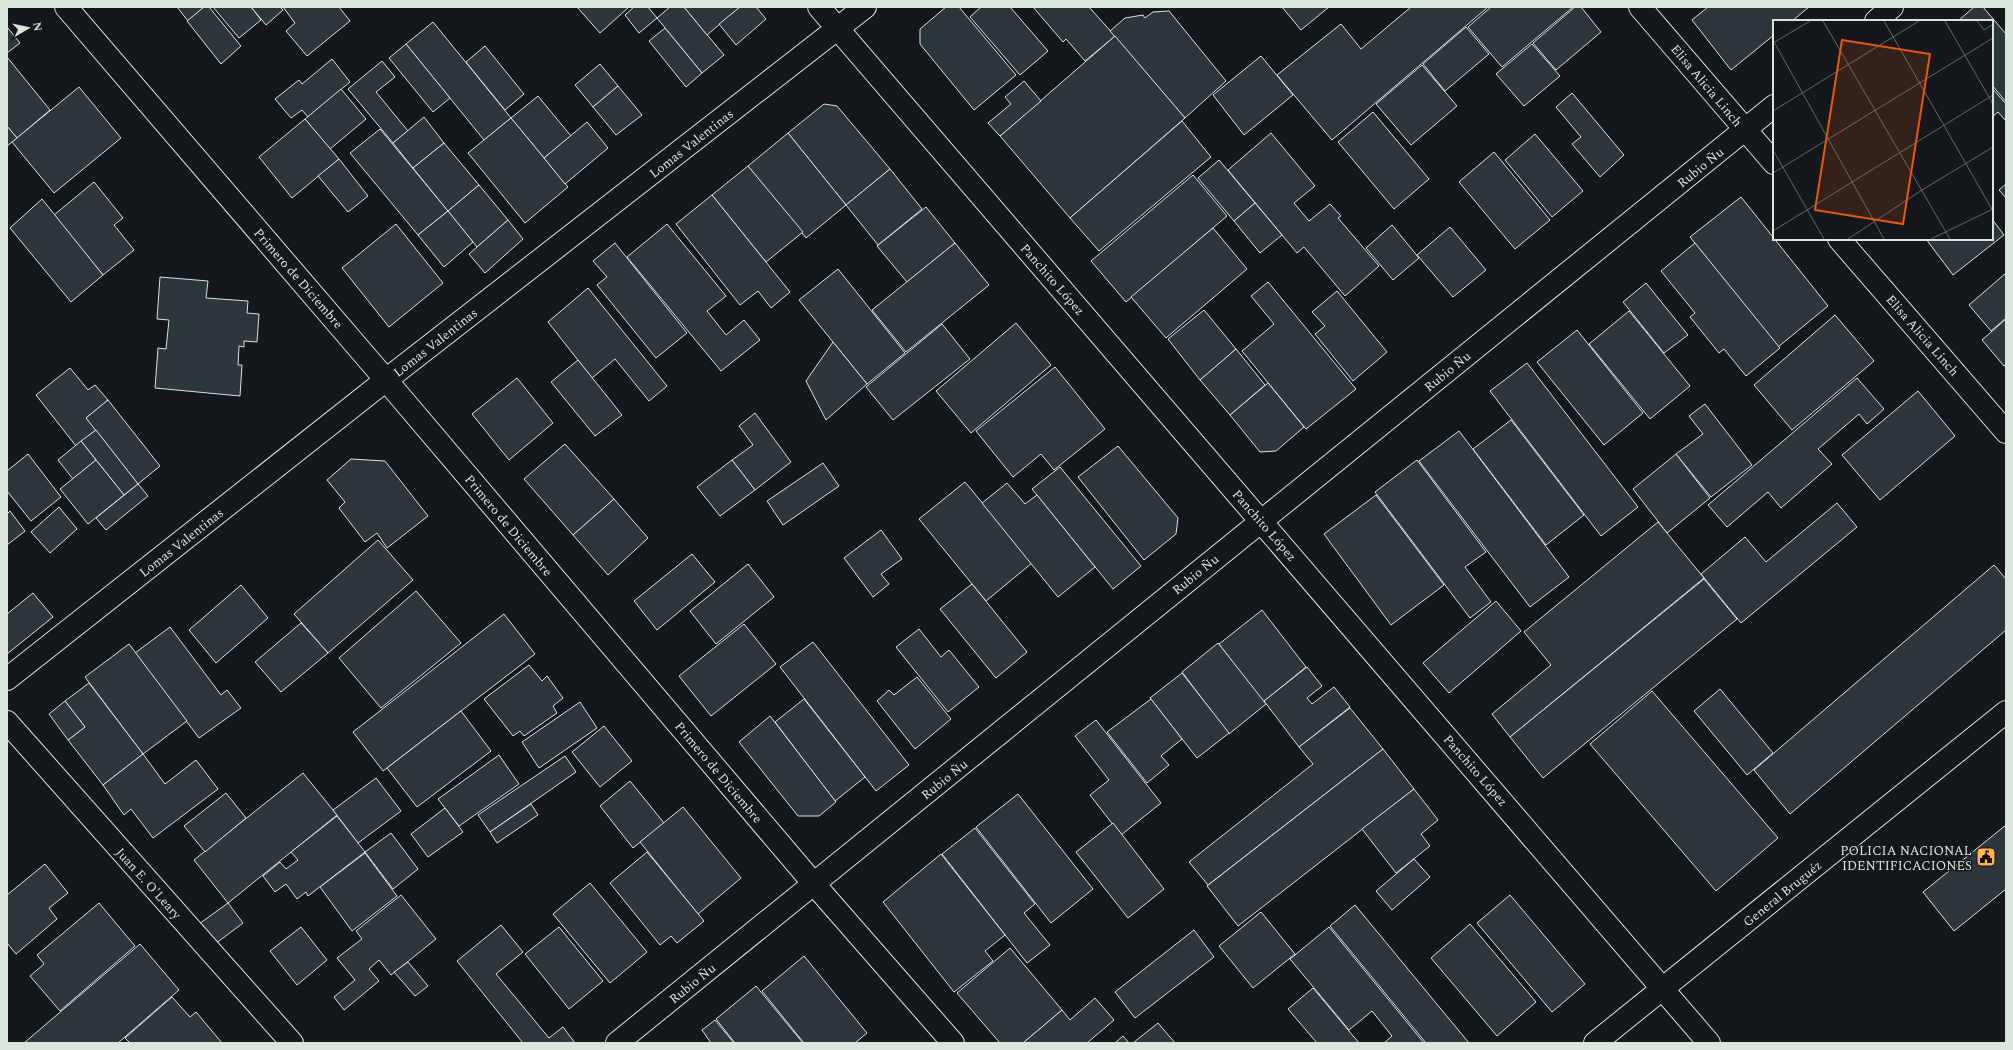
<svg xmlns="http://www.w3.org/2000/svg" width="2013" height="1050" viewBox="0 0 2013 1050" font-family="Spectral,serif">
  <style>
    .building { fill: #2c363c; stroke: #d8e6dc }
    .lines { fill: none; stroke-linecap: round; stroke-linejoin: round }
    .minor-casing { stroke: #d8e6dc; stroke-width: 24 }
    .minor { stroke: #14181c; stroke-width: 22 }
    .labels { text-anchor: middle; stroke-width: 3; stroke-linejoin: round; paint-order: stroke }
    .street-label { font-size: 13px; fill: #d8e6dc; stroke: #14181c }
    .poi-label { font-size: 13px; fill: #d8e6dc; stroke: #14181c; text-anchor: end }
    .inset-road { fill: none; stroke: #626a69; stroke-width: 1 }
    .view { fill: #e8590c; fill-opacity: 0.15; stroke: #e8590c; stroke-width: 2 }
    .inset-edge { fill: none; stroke: #d8e6dc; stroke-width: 2 }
  </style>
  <rect width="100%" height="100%" fill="#14181c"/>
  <g class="building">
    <polygon points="177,7 204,7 188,21"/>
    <polygon points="204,7 209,7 241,46 221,64 187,21"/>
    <polygon points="213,7 251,7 261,20 239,38"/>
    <polygon points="251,7 280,7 283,10 266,25"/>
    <polygon points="283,7 339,7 350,21 307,56 286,31 295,23"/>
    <polygon points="577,7 629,7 600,33"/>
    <polygon points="634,7 648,7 657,18 639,33 625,15"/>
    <polygon points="670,7 684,7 724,55 702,73 657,18"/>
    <polygon points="684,7 740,7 707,35"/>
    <polygon points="740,7 756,7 766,19 736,45 719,24"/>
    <polygon points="946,7 959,7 1016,75 974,110 920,44 920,29"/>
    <polygon points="981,7 1010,7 1048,51 1020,75 970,17"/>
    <polygon points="1033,7 1089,7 1115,36 1085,61 1066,39 1063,42"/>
    <polygon points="1282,7 1329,7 1301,30"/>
    <polygon points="1411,7 1488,7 1332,140 1277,75 1341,24 1361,49"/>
    <polygon points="1491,7 1573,7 1502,67 1468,27"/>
    <polygon points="1575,7 1581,7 1601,32 1556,70 1533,43"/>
    <polygon points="1708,7 1809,7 1792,21 1774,21 1774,35 1731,70 1692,20"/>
    <polygon points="1974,7 1983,7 2006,34 2006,102 1992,85 1992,21 1958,21"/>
    <polygon points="1169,11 1226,81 1185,118 1110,31 1125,18 1143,15 1145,18 1153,12"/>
    <polygon points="433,22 511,118 484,140 406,44"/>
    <polygon points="7,27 20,43 7,53"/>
    <polygon points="1466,27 1489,54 1445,91 1423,64"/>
    <polygon points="665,28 702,73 686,87 649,41"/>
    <polygon points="1115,36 1185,118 1070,218 1000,136"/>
    <polygon points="406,44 450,98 433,112 389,58"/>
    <polygon points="1532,44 1560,76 1524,106 1496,74"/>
    <polygon points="485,46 524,94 505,110 466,62"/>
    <polygon points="1261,56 1293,95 1244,135 1213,95"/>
    <polygon points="7,57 50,110 17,138 7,126"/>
    <polygon points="332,59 350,82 308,117 302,110 291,118 275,99 299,80 302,84"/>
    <polygon points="382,61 395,77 376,92 408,131 393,143 348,89"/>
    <polygon points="600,64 618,86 593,107 575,85"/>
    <polygon points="1422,65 1457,106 1411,145 1376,104"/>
    <polygon points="1024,81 1041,101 1000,136 988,123 1011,104 1005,97"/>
    <polygon points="618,86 642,115 616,135 593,107"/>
    <polygon points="79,87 121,138 54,193 12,142"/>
    <polygon points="1992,88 2006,104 2006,121 1998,112 1992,117"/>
    <polygon points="341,89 366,119 330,149 305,119"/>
    <polygon points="1572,93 1624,155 1600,177 1572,144 1581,137 1556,107"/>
    <polygon points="538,96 571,136 544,158 511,118"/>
    <polygon points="824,104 837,106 890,169 846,205 788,133"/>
    <polygon points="1373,112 1429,179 1394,209 1338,142"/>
    <polygon points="424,117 444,143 413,168 393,143"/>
    <polygon points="511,118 568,187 525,223 468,153"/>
    <polygon points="305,119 339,159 292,198 259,157"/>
    <polygon points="1182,121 1211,157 1099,251 1070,218"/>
    <polygon points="587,122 608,148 565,184 544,158"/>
    <polygon points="7,126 17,138 7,146"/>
    <polygon points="380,129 448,211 418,235 350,153"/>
    <polygon points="788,133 846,205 806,238 748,166"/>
    <polygon points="1271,133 1315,186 1294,203 1309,221 1330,204 1341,216 1338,218 1379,266 1345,296 1304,247 1297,253 1228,170"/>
    <polygon points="1535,134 1583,191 1552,217 1505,160"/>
    <polygon points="444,143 479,185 448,211 413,168"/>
    <polygon points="1494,152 1550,220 1515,249 1459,182"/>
    <polygon points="339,159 368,196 348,212 318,176"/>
    <polygon points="1219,160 1255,203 1234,221 1198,178"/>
    <polygon points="748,166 803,232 766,262 712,195"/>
    <polygon points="890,169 922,209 878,245 846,205"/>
    <polygon points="1193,175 1227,216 1126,302 1091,261"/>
    <polygon points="94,182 123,218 114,225 134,250 103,275 54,215"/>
    <polygon points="2006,184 2006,198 1999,190"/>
    <polygon points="479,185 508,220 477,247 448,211"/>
    <polygon points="712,195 790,292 771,308 758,291 740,305 676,224"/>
    <polygon points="1741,197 1828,306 1778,347 1690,237"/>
    <polygon points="42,199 103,275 71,302 10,228"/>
    <polygon points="1255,203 1282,235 1260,253 1234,221"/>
    <polygon points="926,207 955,243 907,282 877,246"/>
    <polygon points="448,211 473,242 444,267 418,235"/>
    <polygon points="1992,219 2004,235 1953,275 1926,239 1992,239"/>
    <polygon points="508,220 523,239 485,273 469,254"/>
    <polygon points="396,224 443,283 389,327 342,268"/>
    <polygon points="667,224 726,296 707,311 726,335 744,320 760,340 721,371 627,257"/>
    <polygon points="1392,225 1419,258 1393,280 1366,248"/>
    <polygon points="1450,227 1486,270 1453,297 1417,255"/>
    <polygon points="1213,228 1247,269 1166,338 1131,297"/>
    <polygon points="615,243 687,333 656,358 597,285 607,277 593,261"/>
    <polygon points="955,243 989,285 906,352 872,310"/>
    <polygon points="1695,243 1780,348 1746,376 1724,349 1719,353 1690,317 1695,313 1661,271"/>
    <polygon points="838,269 905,353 867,384 799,300"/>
    <polygon points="2006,273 2006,318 1991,331 1969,305"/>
    <polygon points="160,277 208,281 206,298 248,301 247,313 259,314 257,342 244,341 244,347 239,346 238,365 242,365 240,396 155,388 158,348 166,349 169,320 157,319"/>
    <polygon points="1268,282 1356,389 1306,429 1242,351 1274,324 1251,296"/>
    <polygon points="1646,283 1688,335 1664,353 1623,302"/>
    <polygon points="588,288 667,386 649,401 615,359 592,378 548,322"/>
    <polygon points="1337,291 1387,352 1353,381 1315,334 1325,326 1312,312"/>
    <polygon points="1204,310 1236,349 1200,380 1168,339"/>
    <polygon points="1629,311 1690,386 1650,419 1589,344"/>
    <polygon points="1835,315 1874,361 1792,430 1754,385"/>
    <polygon points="2006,319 2006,364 2004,366 1982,340"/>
    <polygon points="1016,323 1051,365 971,433 936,391"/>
    <polygon points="942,324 970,359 893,420 866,387"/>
    <polygon points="1577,330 1643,413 1604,445 1537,362"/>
    <polygon points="833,342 867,384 826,420 806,381"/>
    <polygon points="1236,349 1265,385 1230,415 1200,380"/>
    <polygon points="578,360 622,415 595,436 551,382"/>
    <polygon points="1527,363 1638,507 1601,536 1490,391"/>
    <polygon points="1055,367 1105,429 1054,470 1041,454 1013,477 976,431"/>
    <polygon points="70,368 88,390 95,385 108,400 86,418 96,430 76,446 36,395"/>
    <polygon points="517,378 553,423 509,460 472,414"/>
    <polygon points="1857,378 1884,409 1867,424 1859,414 1818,449 1832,464 1781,508 1768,492 1727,527 1708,505"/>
    <polygon points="1268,383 1304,427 1276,451 1260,452 1230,415"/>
    <polygon points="1918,391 1955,436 1880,500 1842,455"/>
    <polygon points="108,400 160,466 138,484 86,418"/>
    <polygon points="1705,404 1752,465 1711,497 1676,454 1703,434 1689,416"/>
    <polygon points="755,413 791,462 755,490 732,460 753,445 739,426"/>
    <polygon points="1511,420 1584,515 1546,545 1473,449"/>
    <polygon points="96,430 138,484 124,495 81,441"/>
    <polygon points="1459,431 1569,577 1530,607 1419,461"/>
    <polygon points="81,441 96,460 73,479 58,460"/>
    <polygon points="565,444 614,499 573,535 524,479"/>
    <polygon points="1118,446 1178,518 1176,534 1144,560 1078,477"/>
    <polygon points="28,454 61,497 31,521 7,491 7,471"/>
    <polygon points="1676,454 1710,498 1667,533 1633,489"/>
    <polygon points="351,459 385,461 428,516 387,548 377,533 365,542 339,508 345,502 327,480"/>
    <polygon points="96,460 124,495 88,524 60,489"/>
    <polygon points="732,460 755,490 720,516 697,487"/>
    <polygon points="1417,460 1486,552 1465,567 1491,602 1470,618 1375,492"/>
    <polygon points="823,463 839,486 783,525 767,501"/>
    <polygon points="1060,467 1141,566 1113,589 1032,489"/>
    <polygon points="965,482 1032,563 986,601 919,519"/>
    <polygon points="1007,483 1025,504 1037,495 1095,567 1058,597 982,503"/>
    <polygon points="138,484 148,496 106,530 96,518"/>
    <polygon points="1376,495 1444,585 1391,625 1324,534"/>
    <polygon points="614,499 648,538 608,575 573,535"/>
    <polygon points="1837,503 1857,527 1741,623 1701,574 1745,537 1766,562"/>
    <polygon points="59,507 77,529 50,553 31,532"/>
    <polygon points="10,511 25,531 7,545 7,514"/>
    <polygon points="1658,522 1704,578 1510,737 1492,714 1551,665 1524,632"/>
    <polygon points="881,530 902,559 881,574 889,584 873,597 844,558"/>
    <polygon points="378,540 413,580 328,653 294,614"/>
    <polygon points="692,554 715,582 657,630 634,601"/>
    <polygon points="748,564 774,597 716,644 690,611"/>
    <polygon points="1994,565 2006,579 2006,630 1790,814 1754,770"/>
    <polygon points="1704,579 1737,619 1543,778 1510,737"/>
    <polygon points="972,584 1027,652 996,678 940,609"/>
    <polygon points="241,585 268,618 216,663 189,630"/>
    <polygon points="416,591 461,643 381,708 339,658"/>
    <polygon points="33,593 53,617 7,654 7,614"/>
    <polygon points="1496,601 1521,631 1449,693 1423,663"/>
    <polygon points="1262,610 1306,667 1263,702 1219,644"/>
    <polygon points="504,614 535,654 383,771 353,732"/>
    <polygon points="301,623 328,653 281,692 255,662"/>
    <polygon points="744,624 776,664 711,716 679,676"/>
    <polygon points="170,627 221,695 227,690 241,708 199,738 135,653"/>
    <polygon points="919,629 941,657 949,650 979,687 948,712 896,647"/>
    <polygon points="813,642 909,765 876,791 780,667"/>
    <polygon points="1218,643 1266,704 1229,734 1182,672"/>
    <polygon points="129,644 187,721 143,754 85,677"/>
    <polygon points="529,665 542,681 547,676 563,698 553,706 557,713 524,736 520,731 513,736 484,699"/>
    <polygon points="1307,667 1322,686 1307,698 1312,704 1334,687 1350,707 1299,747 1264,701"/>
    <polygon points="1182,673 1229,733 1197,758 1150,698"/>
    <polygon points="917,677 951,719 915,749 877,701 889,690 894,695"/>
    <polygon points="89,683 143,754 103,785 68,740 85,727 65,701"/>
    <polygon points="1720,689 1773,753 1747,775 1694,711"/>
    <polygon points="1652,691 1778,838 1716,891 1590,744"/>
    <polygon points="804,699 865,777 835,801 775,722"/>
    <polygon points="1151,699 1182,739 1161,756 1169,765 1147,783 1107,732"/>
    <polygon points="65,701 85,727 68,740 49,714"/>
    <polygon points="580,702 597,728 539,768 522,742"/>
    <polygon points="1350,708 1383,749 1208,885 1189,862 1313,764 1299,747"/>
    <polygon points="461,711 491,751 417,807 387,768"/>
    <polygon points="770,716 836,802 819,816 798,816 739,742"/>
    <polygon points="1096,720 1161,803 1121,835 1090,795 1109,780 1075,736"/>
    <polygon points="604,726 632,761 600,787 572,752"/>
    <polygon points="1383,749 1414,789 1238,926 1207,886"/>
    <polygon points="143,754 165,784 196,760 218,789 153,838 131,809 124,815 103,785"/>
    <polygon points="499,755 519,784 459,826 438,799"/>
    <polygon points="565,756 576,772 490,832 478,815"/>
    <polygon points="303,773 337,815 228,903 194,860"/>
    <polygon points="376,778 401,811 358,843 333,810"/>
    <polygon points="630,781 664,823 633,848 600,806"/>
    <polygon points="1414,789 1438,820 1421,834 1430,846 1396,873 1362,829"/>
    <polygon points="226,793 246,818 205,852 184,826"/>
    <polygon points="1018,794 1093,889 1051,923 976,827"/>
    <polygon points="531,804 538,815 497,843 490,832"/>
    <polygon points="683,807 741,878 698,914 640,842"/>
    <polygon points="445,808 463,832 428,857 411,834"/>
    <polygon points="337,816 365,852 308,896 306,892 297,899 286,884 275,892 263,876 280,862 286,869 298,860 291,852"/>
    <polygon points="1113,823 1164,889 1128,918 1076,852"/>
    <polygon points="2006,825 2006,889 1954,931 1923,892"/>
    <polygon points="975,828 1035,904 1024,913 1050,945 1027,963 942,854"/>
    <polygon points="391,833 418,869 393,889 365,852"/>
    <polygon points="647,852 704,921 677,943 671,936 660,945 610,883"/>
    <polygon points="365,853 397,896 352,931 320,887"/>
    <polygon points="941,854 1005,935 985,951 993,961 954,992 883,902"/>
    <polygon points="1414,859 1430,877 1392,910 1376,891"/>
    <polygon points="45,864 68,893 49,908 57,919 16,954 7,943 7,895"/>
    <polygon points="590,883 647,952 610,983 553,914"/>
    <polygon points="401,895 436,939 391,975 379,960 369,969 379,981 344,1010 334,997 355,980 337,958 362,939 356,931"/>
    <polygon points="1510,895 1585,984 1552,1012 1477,923"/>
    <polygon points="99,903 135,946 60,1011 30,976 44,964 37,955"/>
    <polygon points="228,903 243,923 215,944 199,924"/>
    <polygon points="1355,905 1469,1043 1426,1043 1330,926"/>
    <polygon points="1261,912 1295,954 1253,988 1219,946"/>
    <polygon points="1470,924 1536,1002 1497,1036 1431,958"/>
    <polygon points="501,925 523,952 496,974 549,1038 563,1027 575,1043 523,1043 457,961"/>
    <polygon points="301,927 327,960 297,985 270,951"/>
    <polygon points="559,927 603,981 569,1009 525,954"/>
    <polygon points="1329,927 1424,1043 1384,1043 1392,1036 1372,1011 1349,1030 1290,959"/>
    <polygon points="1194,930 1214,957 1135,1018 1115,992"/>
    <polygon points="140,944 179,990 118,1043 24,1043"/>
    <polygon points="1010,948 1062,1010 1023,1043 1000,1043 957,993"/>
    <polygon points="804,956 867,1033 855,1043 804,1043 762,991"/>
    <polygon points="408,962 428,986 415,996 394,972"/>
    <polygon points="756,986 803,1043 735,1043 716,1019"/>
    <polygon points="1313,988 1359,1043 1317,1043 1288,1009"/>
    <polygon points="172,997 190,1017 196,1012 222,1043 130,1043 125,1038"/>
    <polygon points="1095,998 1114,1020 1087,1043 1023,1043 1062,1010 1070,1020"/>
    <polygon points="715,1020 734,1043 711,1043 702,1030"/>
    <polygon points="1158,1023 1175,1043 1133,1043"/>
    <polygon points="1123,1036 1129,1043 1115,1043"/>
  </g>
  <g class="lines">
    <g class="minor-casing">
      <g id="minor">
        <polyline points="66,7 386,380 814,884 953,1043"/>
        <polyline points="819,7 1709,1043"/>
        <polyline points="1640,7 1774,163"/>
        <polyline points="1876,21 1892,7"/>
        <polyline points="1839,239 2006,432"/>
        <polyline points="7,679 386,380 865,7"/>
        <polyline points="7,722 292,1043"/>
        <polyline points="617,1043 1774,106"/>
        <polyline points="1595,1043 2006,712"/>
      </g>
    </g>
    <use href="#minor" class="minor"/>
  </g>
  <defs>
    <g id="civic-square" transform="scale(1)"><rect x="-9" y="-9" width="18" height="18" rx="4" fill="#ffb74d" stroke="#14181c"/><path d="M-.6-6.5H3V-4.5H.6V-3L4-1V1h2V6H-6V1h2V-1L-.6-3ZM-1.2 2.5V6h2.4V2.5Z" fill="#111"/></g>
  </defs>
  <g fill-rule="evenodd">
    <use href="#civic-square" x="1986" y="857"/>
  </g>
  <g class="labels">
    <g class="street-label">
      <text transform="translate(1707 85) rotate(50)" y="5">Elisa Alicia Linch</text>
      <text transform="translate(691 143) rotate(-38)" y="5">Lomas Valentinas</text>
      <text transform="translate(1700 167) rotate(-39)" y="5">Rubio Ñu</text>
      <text transform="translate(299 278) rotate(49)" y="5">Primero de Diciembre</text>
      <text transform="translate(1053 279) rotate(49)" y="5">Panchito López</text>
      <text transform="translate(1923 335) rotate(49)" y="5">Elisa Alicia Linch</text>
      <text transform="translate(435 342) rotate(-38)" y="5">Lomas Valentinas</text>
      <text transform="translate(1447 371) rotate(-39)" y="5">Rubio Ñu</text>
      <text transform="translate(509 525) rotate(50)" y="5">Primero de Diciembre</text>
      <text transform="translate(1265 525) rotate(49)" y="5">Panchito López</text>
      <text transform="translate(181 542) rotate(-38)" y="5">Lomas Valentinas</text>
      <text transform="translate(1195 574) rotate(-39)" y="5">Rubio Ñu</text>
      <text transform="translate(1476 770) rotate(49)" y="5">Panchito López</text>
      <text transform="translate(719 772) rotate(50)" y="5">Primero de Diciembre</text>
      <text transform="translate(944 779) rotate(-39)" y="5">Rubio Ñu</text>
      <text transform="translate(149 883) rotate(48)" y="5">Juan E. O'Leary</text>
      <text transform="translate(1782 893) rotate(-39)" y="5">General Bruguéz</text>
      <text transform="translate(692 983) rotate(-39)" y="5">Rubio Ñu</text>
    </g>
    <g class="poi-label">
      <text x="1972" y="855">POLICIA NACIONAL<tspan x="1972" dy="15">IDENTIFICACIONES</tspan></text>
    </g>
  </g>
  <g transform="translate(1773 20)">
    <rect width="220" height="220" fill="#14181c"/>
    <path class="inset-road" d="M50 1 177 219M111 1 220 191M172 1 220 84M204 1 211 10 219 5M0 20 111 219M0 23 37 1M0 91 146 1M0 130 51 219M0 153 220 18M0 211 220 75M75 219 149 170 220 127M158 219 220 189"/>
    <path class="view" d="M69 20 157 34 130 204 42 190Z"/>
    <rect width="220" height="220" class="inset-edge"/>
  </g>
  <rect width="2013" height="1050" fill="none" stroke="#d8e6dc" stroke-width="16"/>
  <g transform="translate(28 28) rotate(81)" stroke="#14181c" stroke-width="3" paint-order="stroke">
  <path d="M0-3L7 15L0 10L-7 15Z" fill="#d8e6dc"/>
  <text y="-6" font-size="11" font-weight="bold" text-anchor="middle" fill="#d8e6dc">N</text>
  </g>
</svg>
